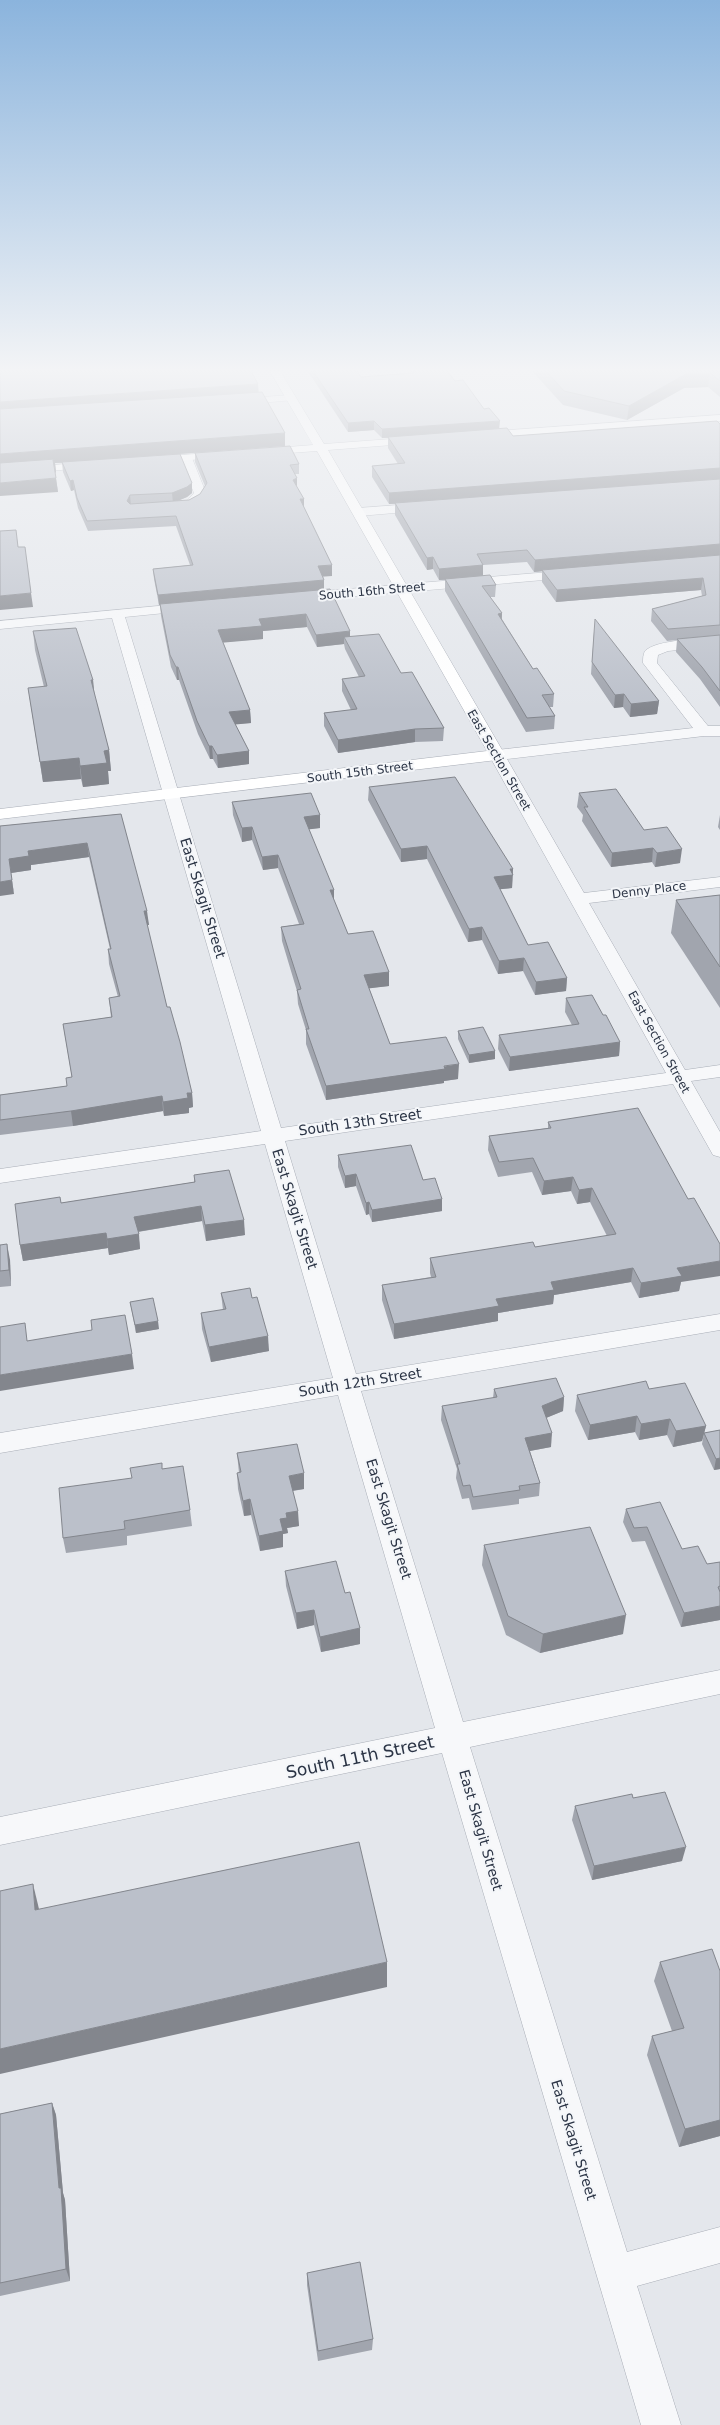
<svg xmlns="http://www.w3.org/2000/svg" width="720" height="2425" viewBox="0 0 720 2425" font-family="'DejaVu Sans',sans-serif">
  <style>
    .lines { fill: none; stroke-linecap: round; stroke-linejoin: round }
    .street-casing { stroke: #a9aeb7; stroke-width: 1 }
    .secondary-casing { stroke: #a9aeb7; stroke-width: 1 }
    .street { fill: #f7f8fa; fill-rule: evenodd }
    .secondary { fill: #fff; fill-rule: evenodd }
    .wall { fill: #a1a5ae }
    .shaded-wall { fill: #83868d }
    .building { fill: #bbc0ca; stroke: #83868d }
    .labels { text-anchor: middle; stroke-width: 4; stroke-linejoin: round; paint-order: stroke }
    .far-street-label { font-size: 12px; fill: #2b3445; stroke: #f4f6f9 }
    .street-label { font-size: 14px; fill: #2b3445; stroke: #f4f6f9 }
    .near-street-label { font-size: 17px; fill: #2b3445; stroke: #f4f6f9 }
  </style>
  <rect width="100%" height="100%" fill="#e4e7ec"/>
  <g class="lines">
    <g class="street-casing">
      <g id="street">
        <polygon points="290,395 294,396 294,400 238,405 233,402 238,399"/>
        <polygon points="186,455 192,458 206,493 194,508 175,511 169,507 171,504 186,502 194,493 180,458"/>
        <polygon points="426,503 432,507 430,510 359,516 353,512 359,508"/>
        <polygon points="573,570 578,571 579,574 578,577 302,601 295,597 302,593"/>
        <path d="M190 603 195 604 197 607 195 610 125 617 281 1128 666 1073 489 755 497 750 693 728 643 663C643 659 643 654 645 651 657 639 703 639 720 638V646L668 651 658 655 657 663 708 726H720V736H704L507 759 584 893 720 877V887L589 903 685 1070 720 1065V1077L691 1081 720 1132V1157L713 1155 673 1084 285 1141 356 1374 720 1314V1330L361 1391 463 1722 720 1670V1694L470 1747 627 2252 720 2227V2263L637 2286 681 2425H641L442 1753 0 1845V1817L435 1728 338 1395 0 1453V1433L333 1378 265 1144 0 1183V1169L261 1131 112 618 0 629V621Z"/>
      </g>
    </g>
    <g class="secondary-casing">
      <g id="secondary">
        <polygon points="270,371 280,371 324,444 418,437 424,440 418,443 328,450 505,755 497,760 0,819 0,809 487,751 317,451 262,455 256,452 262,449 313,445"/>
        <polygon points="720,415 720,421 482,438 476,435 482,432"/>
        <polygon points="224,452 230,455 228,457 153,463 147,460 153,457"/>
        <polygon points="93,462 97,463 97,467 0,475 0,469"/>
      </g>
    </g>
    <use href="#street" class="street"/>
    <use href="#secondary" class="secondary"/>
  </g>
  <g class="wall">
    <polygon points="0,371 258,384 258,392 285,446 180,454 192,493 187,497 177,501 189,500 200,494 205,486 195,462 195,453 299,464 299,474 295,474 297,488 304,508 332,576 323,576 324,580 324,590 350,637 401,673 444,728 443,741 415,742 338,753 324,726 324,713 351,710 342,691 342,679 359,677 345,649 344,644 317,647 307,627 263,631 263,639 223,642 250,710 251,723 235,724 249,751 249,764 218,768 213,759 210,759 198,734 179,680 177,680 171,667 161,616 160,605 159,605 154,579 153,569 190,565 176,526 88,531 78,508 74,490 71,491 63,472 62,463 55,463 56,472 55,473 58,492"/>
    <polygon points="309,371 357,371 361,377 409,373 407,371 447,371 455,381 499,429 513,436 720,424 720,707 700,679 676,652 677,640 667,641 651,621 652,609 702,596 701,590 556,602 542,582 542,571 534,572 527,562 483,565 483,576 496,585 495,597 490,597 502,613 502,619 533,669 554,694 553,707 549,707 555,716 554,729 526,732 445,591 445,580 439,580 433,569 427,570 395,515 395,504 389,504 372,477 372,466 398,464 388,448 388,438 382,438 374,430 348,432 309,373"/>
    <polygon points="532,371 720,371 720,397 708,387 684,388 627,420 563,405"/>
    <polygon points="33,631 93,680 94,695 109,750 111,771 108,771 109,784 83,787 81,779 43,782 28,688 44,687 35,650"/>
    <polygon points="594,632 659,701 657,714 630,717 623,707 614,708 591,674"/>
    <polygon points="369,787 513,869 512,888 500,889 528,945 567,978 566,991 535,995 523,971 498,974 482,940 468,942 427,859 401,862 368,800"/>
    <polygon points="579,793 644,830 680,863 655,867 652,862 611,867 582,821 583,815 577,807"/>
    <polygon points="232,802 320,815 320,828 309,829 334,901 348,934 389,972 389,986 369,988 390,1044 458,1079 444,1081 444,1083 326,1100 306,1044 306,1030 298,1004 297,991 282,941 281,927 299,924 278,868 263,870 252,840 242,842 233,815"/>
    <polygon points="121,814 149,925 147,925 167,1007 192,1093 193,1107 189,1108 189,1113 164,1116 163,1111 73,1126 0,1135 0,1095 67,1086 72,1078 63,1024 111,1017 109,998 118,997 109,964 108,949 110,949 89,857 31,865 31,870 11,873 14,894 0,826"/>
    <polygon points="720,815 720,830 718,827"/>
    <polygon points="720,895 720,1008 671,933 676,900"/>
    <polygon points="566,998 603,1015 620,1042 619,1056 509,1071 498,1049 499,1035 572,1025 565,1012"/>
    <polygon points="458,1031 495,1051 495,1059 469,1063 458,1039"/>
    <polygon points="548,1122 681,1282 679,1291 639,1298 631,1282 554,1295 553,1304 498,1313 498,1321 394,1339 382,1300 382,1285 431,1277 430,1273 430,1258 535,1247 607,1236 590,1202 577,1204 571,1191 542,1195 532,1172 498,1177 488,1150 489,1136 548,1128"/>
    <polygon points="338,1155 423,1180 442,1199 442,1211 372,1222 369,1214 366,1215 356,1186 345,1188 338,1167"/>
    <polygon points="194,1175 245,1235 206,1241 202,1221 138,1232 140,1249 109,1255 108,1248 23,1261 20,1245 61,1203 194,1182"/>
    <polygon points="0,1245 10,1260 11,1286 0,1287"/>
    <polygon points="221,1293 252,1298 269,1351 211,1362 202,1329 201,1313 223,1310"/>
    <polygon points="130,1302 159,1329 136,1333"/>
    <polygon points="494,1389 564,1397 563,1411 546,1418 551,1447 530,1451 540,1483 539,1496 519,1499 519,1504 472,1510 469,1498 462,1499 456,1478 457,1469 441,1420 442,1406 493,1398"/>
    <polygon points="649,1389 706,1426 702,1441 673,1447 667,1435 639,1440 635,1432 588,1440 575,1411 577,1395"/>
    <polygon points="720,1430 720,1469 714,1470 702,1444 704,1433"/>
    <polygon points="237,1453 304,1489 293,1491 299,1526 287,1528 288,1533 283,1534 283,1547 260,1551 251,1515 244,1516 238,1489 237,1473 239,1473"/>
    <polygon points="162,1469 190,1510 192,1526 127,1536 127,1545 66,1553 63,1538 132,1478"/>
    <polygon points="626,1509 682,1549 707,1564 720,1562 720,1620 681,1627 645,1541 632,1542 623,1522"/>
    <polygon points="484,1545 623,1634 540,1653 506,1635 482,1565"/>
    <polygon points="285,1571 345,1593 360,1644 321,1652 314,1625 297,1629 286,1586"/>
    <polygon points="633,1798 682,1861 592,1880 572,1820 575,1806"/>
    <polygon points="660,1962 720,1971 720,2136 679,2147 647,2055 652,2036 672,2031 654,1981"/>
    <polygon points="52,2103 56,2115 63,2193 65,2200 70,2281 0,2296 0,2114"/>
    <polygon points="307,2273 373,2339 372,2350 318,2361 307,2285"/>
  </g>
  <g class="shaded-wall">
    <polygon points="710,373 708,387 684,388 627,420 629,406 686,374"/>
    <polygon points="258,384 259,396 0,414 0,402"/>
    <polygon points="374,421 374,430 348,432 348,423"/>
    <polygon points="500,421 499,430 382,438 382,429"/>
    <polygon points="285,433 285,446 55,463 56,472 55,473 0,467 0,454"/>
    <polygon points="720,468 720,479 389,504 389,493"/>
    <polygon points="56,478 58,492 0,496 0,483"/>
    <polygon points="297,478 297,487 293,480"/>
    <polygon points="73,480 74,490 71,491 70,481"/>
    <polygon points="192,483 192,493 187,497 173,503 172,493"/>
    <polygon points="130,495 131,506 127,501"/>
    <polygon points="300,499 304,499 304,509"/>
    <polygon points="720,544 720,556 534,572 535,560"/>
    <polygon points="433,557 433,569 427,570 427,558"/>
    <polygon points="332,565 332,576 318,577 318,566"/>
    <polygon points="483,565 483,577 439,580 439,569"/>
    <polygon points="703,578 701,590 556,602 557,590"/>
    <polygon points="324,580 324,591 159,605 158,595"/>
    <polygon points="31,593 33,607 0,610 0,596"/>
    <polygon points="502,613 501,626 498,614"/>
    <polygon points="306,614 307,627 263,631 263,639 219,643 218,630 259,619"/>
    <polygon points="350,631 350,644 344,637 344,644 317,647 316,635"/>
    <polygon points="176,667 178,667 179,680 177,680"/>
    <polygon points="91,680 93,680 95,700"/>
    <polygon points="624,694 623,707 614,708 615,695"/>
    <polygon points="659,701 657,714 630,717 631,704"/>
    <polygon points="250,710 251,723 230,725 229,712"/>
    <polygon points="415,729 415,742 338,753 338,740"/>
    <polygon points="209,746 212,746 213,759 210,759"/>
    <polygon points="109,750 111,771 108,771 109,784 83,787 80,766 104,751"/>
    <polygon points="249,751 249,764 218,768 217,755"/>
    <polygon points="79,758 81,779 43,782 40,762"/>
    <polygon points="320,815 320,828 304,830 304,817"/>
    <polygon points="252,827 252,840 242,842 242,828"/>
    <polygon points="87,843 89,857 31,865 31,870 11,873 9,859 28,851"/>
    <polygon points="427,846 427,859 401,862 401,849"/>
    <polygon points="653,848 652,862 611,867 612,853"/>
    <polygon points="682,849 680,863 655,867 657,853"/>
    <polygon points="278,855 278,868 263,870 262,857"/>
    <polygon points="510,869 513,869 512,888 493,890 494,877"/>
    <polygon points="12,880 14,894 0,896 0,882"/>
    <polygon points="330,890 334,890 334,903"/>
    <polygon points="144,911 147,911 149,925 145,925"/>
    <polygon points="482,927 482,940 468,942 469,929"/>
    <polygon points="524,958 523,971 498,974 499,961"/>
    <polygon points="389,972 389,986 364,989 364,975"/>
    <polygon points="567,978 566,991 535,995 536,982"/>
    <polygon points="620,1042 619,1056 509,1071 510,1057"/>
    <polygon points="495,1051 495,1059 469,1063 469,1055"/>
    <polygon points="459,1064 458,1079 444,1081 444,1083 326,1100 326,1086"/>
    <polygon points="187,1093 192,1093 193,1107 189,1108 189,1113 164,1116 163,1102"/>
    <polygon points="162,1096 163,1111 73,1126 71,1111"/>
    <polygon points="356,1174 356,1186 345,1188 345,1176"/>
    <polygon points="573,1177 571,1191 542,1195 544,1181"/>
    <polygon points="592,1188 590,1202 577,1204 579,1190"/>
    <polygon points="442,1199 442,1211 372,1222 372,1210"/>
    <polygon points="369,1202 369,1214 366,1215 366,1203"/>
    <polygon points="201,1206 202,1221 136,1232 134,1217"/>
    <polygon points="244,1220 245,1235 206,1241 205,1225"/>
    <polygon points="106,1233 108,1248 23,1261 20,1245"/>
    <polygon points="139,1234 140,1249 109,1255 107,1239"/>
    <polygon points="7,1244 10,1260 11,1286 9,1270"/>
    <polygon points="720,1261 720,1276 681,1282 679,1291 639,1298 641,1283 677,1268"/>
    <polygon points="633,1268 631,1282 554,1295 553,1304 498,1313 498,1321 394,1339 394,1324 496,1299 551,1282"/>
    <polygon points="158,1321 159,1329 136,1333 135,1325"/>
    <polygon points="268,1336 269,1351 211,1362 209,1347"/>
    <polygon points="132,1354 134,1369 0,1391 0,1375"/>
    <polygon points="564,1397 563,1411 541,1420 542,1406"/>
    <polygon points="637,1416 635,1432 588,1440 590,1425"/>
    <polygon points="670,1419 667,1435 639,1440 641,1424"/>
    <polygon points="706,1426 702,1441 673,1447 676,1431"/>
    <polygon points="552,1433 551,1447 524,1452 525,1438"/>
    <polygon points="720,1458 720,1469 714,1470 716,1459"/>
    <polygon points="304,1473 304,1489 290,1491 289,1476"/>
    <polygon points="250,1499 251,1515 244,1516 243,1501"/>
    <polygon points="298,1511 299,1526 287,1528 288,1533 283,1534 283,1547 260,1551 259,1536 286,1513"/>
    <polygon points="720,1606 720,1620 681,1627 684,1613"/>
    <polygon points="314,1610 314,1625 297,1629 296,1613"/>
    <polygon points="626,1615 623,1634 540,1653 543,1634"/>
    <polygon points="360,1628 360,1644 321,1652 320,1637"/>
    <polygon points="686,1847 682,1861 592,1880 594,1866"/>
    <polygon points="33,1884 39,1909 35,1910"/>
    <polygon points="387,1962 387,1987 0,2074 0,2049"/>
    <polygon points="52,2103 56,2115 63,2193 65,2200 70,2281 66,2269"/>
    <polygon points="720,2120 720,2136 679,2147 685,2129"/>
  </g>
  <g class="building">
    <polygon points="0,371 251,371 258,384 0,402"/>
    <polygon points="313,371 357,371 361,377 414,373 413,371 447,371 455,381 463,380 484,409 489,408 500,421 382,429 374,421 348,423"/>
    <polygon points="546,371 720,371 720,381 710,373 686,374 629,406 564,391"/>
    <polygon points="262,392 285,433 0,454 0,409"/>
    <polygon points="717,421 720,424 720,468 389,493 372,466 405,463 388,437 507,428 513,436"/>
    <polygon points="290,446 299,464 290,465 297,478 293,480 304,499 300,499 332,565 318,566 324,580 158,595 153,569 193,565 176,516 87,521 77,498 73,480 70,481 62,462 180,454 192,483 187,487 172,493 130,495 127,501 130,504 189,500 200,494 207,483 195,453"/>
    <polygon points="55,459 53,460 56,478 0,483 0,463"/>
    <polygon points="720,479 720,544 535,560 527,550 477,554 483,565 439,569 433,557 427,558 395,503"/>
    <polygon points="16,530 18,547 25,547 31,593 0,596 0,531"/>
    <polygon points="720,555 720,625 668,629 652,609 706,595 703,578 557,590 542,570"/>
    <polygon points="490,575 496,585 482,586 502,613 498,614 533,669 537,668 554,694 542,695 555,716 527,718 445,579"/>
    <polygon points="330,589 350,631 316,635 306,614 259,619 262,626 218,630 250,710 229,712 249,751 217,755 212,746 209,746 197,721 178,667 176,667 170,655 160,604"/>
    <polygon points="595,619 659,701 631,704 624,694 615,695 592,662"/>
    <polygon points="76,628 93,680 91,680 109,750 104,751 107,763 80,766 79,758 40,762 28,688 47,686 33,631"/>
    <polygon points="379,634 401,673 412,672 444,728 415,729 338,740 324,713 357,709 342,679 365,676 344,637"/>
    <polygon points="720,635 720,691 702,667 677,639"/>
    <polygon points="455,777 513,869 510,869 513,875 494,877 528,945 548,942 567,978 536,982 524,958 499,961 482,927 469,929 427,846 401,849 369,787"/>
    <polygon points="616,789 644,830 667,827 682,849 657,853 653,848 612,853 584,807 588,807 579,793"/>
    <polygon points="311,793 320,815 304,817 334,890 330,890 348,934 373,931 389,972 364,975 390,1044 446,1037 459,1064 444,1066 445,1069 326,1086 306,1029 309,1029 297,990 301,989 281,927 304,924 278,855 262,857 252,827 242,828 232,802"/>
    <polygon points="121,814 147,911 144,911 167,1007 170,1007 180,1042 192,1093 187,1093 188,1098 163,1102 162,1096 71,1111 0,1120 0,1095 67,1086 66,1078 72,1077 63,1024 112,1017 109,998 120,996 108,949 111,949 87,843 28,851 29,856 9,859 12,880 0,882 0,826"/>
    <polygon points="720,895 720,967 676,900"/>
    <polygon points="592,995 603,1015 606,1015 620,1042 510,1057 499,1035 579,1024 566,998"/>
    <polygon points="483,1027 495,1051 469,1055 458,1031"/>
    <polygon points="638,1108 688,1199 694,1198 720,1244 720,1261 677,1268 682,1276 641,1283 633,1268 551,1282 554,1290 496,1299 499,1306 394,1324 382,1285 436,1277 430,1258 533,1242 535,1247 616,1234 592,1188 579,1190 573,1177 544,1181 533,1158 499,1162 489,1136 551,1128 548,1122"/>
    <polygon points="411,1145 423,1180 435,1178 442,1199 372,1210 369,1202 366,1203 356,1174 345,1176 338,1155"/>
    <polygon points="229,1170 244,1220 205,1225 201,1206 134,1217 139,1234 107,1239 106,1233 20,1245 15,1204 60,1197 61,1203 195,1182 194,1175"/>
    <polygon points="7,1244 9,1270 0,1271 0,1245"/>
    <polygon points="250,1288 252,1298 257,1297 268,1336 209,1347 201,1313 226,1309 221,1293"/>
    <polygon points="153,1298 158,1321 135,1325 130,1302"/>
    <polygon points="125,1315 132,1354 0,1375 0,1327 25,1323 27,1341 92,1330 91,1320"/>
    <polygon points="556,1378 564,1397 542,1406 552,1433 525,1438 540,1483 519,1486 520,1490 473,1497 470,1485 463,1486 457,1464 460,1464 442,1406 497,1397 494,1389"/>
    <polygon points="646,1381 649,1389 685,1383 706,1426 676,1431 670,1419 641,1424 637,1416 590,1425 577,1395"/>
    <polygon points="720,1430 720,1458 716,1459 704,1433"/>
    <polygon points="297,1444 304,1473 289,1476 298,1511 286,1513 287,1518 280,1519 283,1531 259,1536 250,1499 243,1501 237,1473 241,1472 237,1453"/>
    <polygon points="162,1463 162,1469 183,1466 190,1510 124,1521 125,1529 63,1538 59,1488 132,1478 130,1468"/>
    <polygon points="660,1502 682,1549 698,1546 707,1564 720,1562 720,1586 718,1587 720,1592 720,1606 684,1613 647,1527 634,1528 626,1509"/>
    <polygon points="590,1527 626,1615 543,1634 508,1616 484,1545"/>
    <polygon points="336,1561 345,1593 350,1592 360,1628 320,1637 314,1610 296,1613 285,1571"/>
    <polygon points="665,1792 686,1847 594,1866 575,1806 632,1794 633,1798"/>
    <polygon points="359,1842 387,1962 0,2049 0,1891 33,1884 35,1910"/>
    <polygon points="712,1949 720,1971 720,2120 685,2129 652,2036 684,2028 660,1962"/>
    <polygon points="52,2103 59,2188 61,2188 66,2269 0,2283 0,2114"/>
    <polygon points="360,2262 373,2339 318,2351 307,2273"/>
  </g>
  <linearGradient id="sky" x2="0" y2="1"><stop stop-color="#8bb4dd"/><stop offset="0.52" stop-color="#f3f4f6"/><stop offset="1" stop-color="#f3f4f6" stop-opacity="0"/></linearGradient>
  <rect width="720" height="711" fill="url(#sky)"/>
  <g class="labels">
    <g class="far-street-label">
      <text transform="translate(372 591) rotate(-5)" y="4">South 16th Street</text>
      <text transform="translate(499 760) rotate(60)" y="4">East Section Street</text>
      <text transform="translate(360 772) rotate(-7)" y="4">South 15th Street</text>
      <text transform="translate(649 890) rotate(-7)" y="4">Denny Place</text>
      <text transform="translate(659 1042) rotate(61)" y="4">East Section Street</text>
    </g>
    <g class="street-label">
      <text transform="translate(203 898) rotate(73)" y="5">East Skagit Street</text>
      <text transform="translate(360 1122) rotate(-8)" y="5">South 13th Street</text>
      <text transform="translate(295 1209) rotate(73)" y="5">East Skagit Street</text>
      <text transform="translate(360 1382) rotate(-9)" y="5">South 12th Street</text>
      <text transform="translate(389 1519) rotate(73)" y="5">East Skagit Street</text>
      <text transform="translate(481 1830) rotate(74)" y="5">East Skagit Street</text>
      <text transform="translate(574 2140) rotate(73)" y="5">East Skagit Street</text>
    </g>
    <g class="near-street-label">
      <text transform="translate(360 1757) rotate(-12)" y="6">South 11th Street</text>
    </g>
  </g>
</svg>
